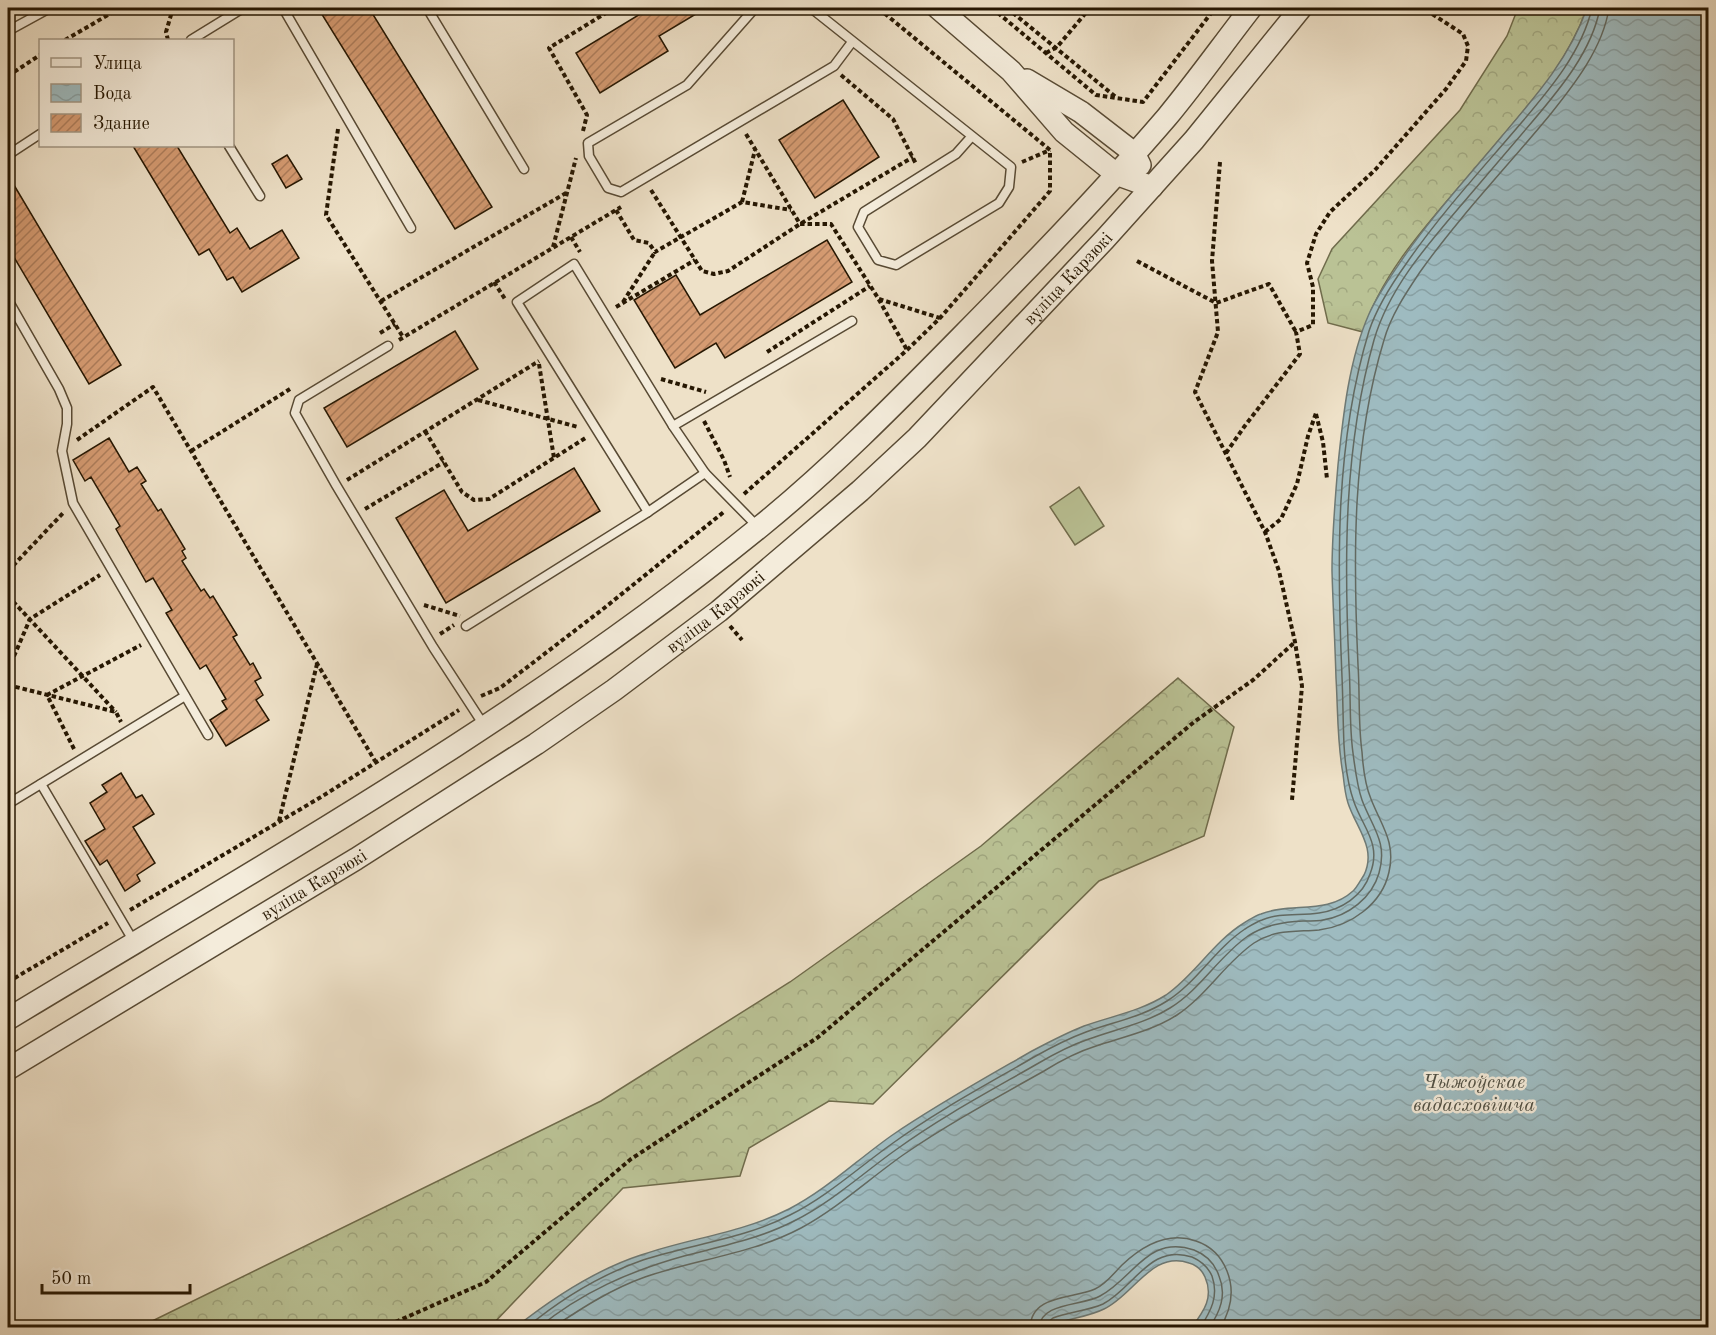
<svg xmlns="http://www.w3.org/2000/svg" width="1716" height="1335" viewBox="0 0 1716 1335" font-family="'Old Standard TT',serif">
  <style>
    .forest { fill: url(#forest-crowns); stroke: #706c4c; stroke-width: 1.5 }
    .green { fill: #bac295; stroke: #706c4c; stroke-width: 1.5 }
    .water { fill: url(#water-waves); stroke: #6e7974; stroke-width: 1.5 }
    .lines { fill: none; stroke-linecap: round; stroke-linejoin: round }
    .shore { stroke: #626961; stroke-width: 1.5 }
    .building { fill: url(#building-hatch); stroke: #261702; stroke-width: 1.5 }
    .service-casing { stroke: #584a34; stroke-width: 11 }
    .tertiary-casing { stroke: #584a34; stroke-width: 24 }
    .path { stroke: #261702; stroke-width: 4; stroke-dasharray: 4.5 3; stroke-linecap: butt }
    .service { stroke: #f4ecdb; stroke-width: 8 }
    .tertiary { stroke: #f4ecdb; stroke-width: 21 }
    .labels { text-anchor: middle; stroke-width: 5; stroke-linejoin: round; paint-order: stroke }
    .street-label { font-size: 18px; fill: #261702; stroke: #f4ecdb }
    .water-label { font-size: 20px; font-style: italic; fill: #505044; stroke: #f4ecdb }
  </style>
  <defs>
    <pattern id="forest-crowns" width="20" height="18" patternUnits="userSpaceOnUse" patternTransform="scale(1.5)"><rect width="20" height="18" fill="#bac295"/><path d="M2 6a3 3 0 1 1 6 0M12 15a3 3 0 1 1 6 0" fill="none" stroke="#a0a67f"/></pattern>
    <pattern id="water-waves" width="16" height="10" patternUnits="userSpaceOnUse" patternTransform="scale(1.5)"><rect width="16" height="10" fill="#9ebbc0"/><path d="M0 5q4-4 8 0t8 0" fill="none" stroke="#88a0a3"/></pattern>
    <pattern id="building-hatch" width="6" height="6" patternUnits="userSpaceOnUse" patternTransform="scale(1.5)"><rect width="6" height="6" fill="#d59b72"/><path d="M-1 1l2-2M0 6l6-6M5 7l2-2" fill="none" stroke="#ad7d5b"/></pattern>
  </defs>
  <rect width="100%" height="100%" fill="#eee1c8"/>
  <filter id="stains"><feTurbulence type="fractalNoise" baseFrequency=".00333" numOctaves="4"/><feColorMatrix values="0 0 0 0 .2 0 0 0 0 .09 0 0 0 0 .02 0 0 0 .5 -.17"/></filter>
  <radialGradient id="worn" r=".72"><stop offset=".6" stop-color="#630" stop-opacity="0"/><stop offset="1" stop-color="#630" stop-opacity=".3"/></radialGradient>
  <g class="forest">
    <path d="M1518 8H1587C1577 36 1564 57 1548 81 1519 117 1489 152 1459 187 1422 230 1380 277 1363 332L1328 323 1318 279 1332 249 1460 110 1507 36Z"/>
    <polygon points="1178,678 1234,727 1204,836 1099,881 873,1104 829,1101 749,1148 740,1176 623,1188 490,1327 140,1327 601,1101 790,982 981,846"/>
  </g>
  <polygon class="green" points="1079,487 1104,526 1075,545 1050,507"/>
  <path class="water" d="M1587 8H1708V1327H1192C1204 1311 1214 1297 1205 1277 1202 1270 1196 1265 1189 1263 1152 1250 1133 1296 1104 1309 1086 1318 1066 1318 1048 1327H516C554 1297 595 1270 641 1255 690 1238 742 1233 789 1209 826 1190 857 1160 891 1136 936 1105 985 1078 1032 1051 1049 1042 1066 1033 1084 1026 1112 1016 1141 1011 1166 995 1195 975 1213 942 1244 923 1245 922 1259 914 1261 914 1291 902 1327 915 1353 891 1356 889 1362 878 1364 875 1377 848 1356 828 1348 803 1345 794 1344 783 1343 774 1337 742 1338 710 1336 678 1335 642 1333 607 1332 571 1332 536 1335 500 1338 465 1343 416 1349 359 1369 314 1377 296 1388 280 1399 264 1430 218 1467 178 1502 136 1536 96 1570 57 1587 8Z"/>
  <g class="lines">
    <g class="shore">
      <path d="M526 1328C561 1299 600 1275 643 1260 692 1244 744 1239 790 1215 828 1196 859 1167 893 1143 937 1111 986 1085 1034 1057 1050 1048 1067 1039 1086 1032 1113 1022 1142 1017 1167 1001 1197 982 1215 949 1245 929 1250 926 1256 922 1262 920 1280 912 1300 916 1319 913 1341 910 1363 896 1370 874 1382 844 1363 828 1354 802 1348 785 1345 763 1344 745 1343 722 1343 699 1342 677 1337 562 1335 443 1369 331 1377 307 1391 285 1406 264 1441 213 1483 168 1522 122 1551 88 1582 51 1592 8"/>
      <path d="M538 1328C582 1292 630 1271 684 1256 722 1246 759 1239 794 1221 832 1202 863 1173 897 1149 941 1117 990 1091 1037 1064 1054 1054 1071 1045 1089 1039 1117 1029 1146 1023 1170 1008 1201 989 1219 956 1248 936 1265 925 1283 922 1303 921 1306 921 1320 921 1323 920 1348 916 1372 898 1379 873 1388 842 1372 827 1362 800 1357 786 1355 768 1353 753 1349 725 1351 695 1349 666 1344 557 1344 446 1374 340 1389 288 1428 244 1463 203 1486 176 1509 149 1532 122 1560 89 1592 51 1600 8"/>
      <path d="M552 1328C582 1308 611 1289 645 1277 697 1259 752 1254 801 1228 838 1208 869 1179 903 1155 948 1124 996 1098 1044 1071 1060 1061 1077 1052 1096 1046 1123 1037 1152 1031 1177 1015 1207 995 1225 963 1254 943 1275 929 1296 932 1319 930 1351 926 1382 904 1389 872 1396 842 1381 825 1371 799 1365 785 1363 767 1362 752 1358 723 1360 694 1358 665 1353 556 1352 445 1384 340 1391 315 1406 293 1420 272 1459 217 1506 168 1549 116 1574 85 1603 48 1609 8"/>
      <path d="M1030 1328C1031 1294 1073 1299 1095 1289 1106 1284 1113 1274 1122 1265 1142 1246 1168 1231 1196 1241 1211 1246 1221 1256 1227 1271 1235 1291 1231 1310 1220 1328"/>
      <path d="M1039 1328C1040 1302 1083 1306 1100 1296 1133 1279 1148 1234 1194 1250 1207 1255 1215 1264 1219 1276 1227 1295 1220 1312 1209 1328"/>
      <path d="M1046 1328 1048 1322 1053 1318C1069 1312 1087 1311 1103 1304 1134 1288 1150 1243 1192 1257 1201 1261 1208 1267 1212 1276 1219 1296 1211 1311 1200 1328"/>
    </g>
  </g>
  <g class="building">
    <polygon points="318,8 369,8 492,207 455,229"/>
    <polygon points="650,8 706,8 659,36 668,51 600,93 576,53"/>
    <polygon points="843,100 879,157 815,198 779,140"/>
    <polygon points="133,146 177,146 230,233 237,228 250,249 282,230 299,258 242,292 233,277 227,280 209,249 199,255"/>
    <polygon points="287,155 302,179 286,188 272,164"/>
    <polygon points="8,175 121,365 89,384 8,247"/>
    <polygon points="827,240 852,282 725,358 716,343 675,368 634,300 676,275 700,315"/>
    <polygon points="455,331 478,369 347,447 324,408"/>
    <polygon points="109,438 129,472 137,467 146,481 141,484 158,511 161,509 185,549 182,551 186,558 182,561 201,591 204,589 210,598 213,596 237,635 233,637 250,665 253,663 261,678 255,681 263,695 256,700 269,720 226,746 210,720 227,709 222,701 226,699 206,665 200,669 166,613 172,610 153,578 146,582 116,529 120,526 91,477 85,481 73,460"/>
    <polygon points="574,468 600,511 446,603 396,518 444,490 468,531"/>
    <polygon points="121,773 136,798 142,795 154,814 133,827 155,863 137,875 140,881 125,891 107,860 100,865 85,841 105,829 90,803 107,792 102,785"/>
  </g>
  <g class="lines">
    <g class="service-casing">
      <g id="service">
        <polyline points="283,8 411,228"/>
        <polyline points="427,8 524,169"/>
        <polyline points="755,8 687,85 588,143 589,156 608,188 621,192 834,66 852,42"/>
        <polyline points="811,8 1011,167 1009,187 999,203 896,265 878,260 858,227 864,212 956,154 972,136"/>
        <polyline points="8,31 50,8"/>
        <polyline points="191,40 243,8"/>
        <polyline points="229,146 260,196"/>
        <polyline points="8,155 40,134"/>
        <polyline points="8,300 59,389 67,408 67,424 62,451 73,503 208,735"/>
        <polyline points="388,346 299,400 295,413 336,485 433,647 485,727"/>
        <polyline points="705,473 673,426 852,321"/>
        <polyline points="648,512 517,302 574,264 673,426"/>
        <polyline points="466,626 648,512 705,473 759,528"/>
        <polyline points="41,784 134,942"/>
        <polyline points="8,804 185,696"/>
      </g>
    </g>
    <g class="tertiary-casing">
      <g id="tertiary">
        <polyline points="938,8 1011,71 1064,132 1116,174 1152,187"/>
        <polyline points="1027,80 1081,112 1134,153 1140,165"/>
        <path d="M8 1019C264 864 528 716 761 526 830 470 894 405 956 342 1028 269 1100 195 1167 117 1196 82 1223 44 1251 8"/>
        <path id="s1" d="M8 1069 356 859 536 744 614 690 719 611 860 491 917 438 1105 239 1194 140 1301 8"/>
      </g>
    </g>
    <g class="path">
      <polyline points="992,8 1096,95 1143,102 1215,8"/>
      <polyline points="1007,8 1117,98"/>
      <polyline points="1341,10 1351,8"/>
      <polyline points="65,40 120,8"/>
      <polyline points="168,40 166,32 173,8"/>
      <polyline points="1046,53 1057,47 1090,8"/>
      <polyline points="841,75 893,119 916,164"/>
      <polyline points="8,76 40,55"/>
      <polyline points="338,129 326,215 403,337"/>
      <polyline points="583,131 587,115 549,48 614,8"/>
      <polyline points="746,134 800,224 831,224 878,298 907,350"/>
      <polyline points="1022,162 1050,150"/>
      <polyline points="1220,162 1212,261 1218,332 1195,392 1265,532 1279,571 1295,642 1302,686 1292,800"/>
      <polyline points="651,190 702,271 714,274 728,271 800,224 913,157"/>
      <polyline points="742,202 755,150"/>
      <polyline points="616,210 634,240 649,243 655,252 742,202 791,210"/>
      <polyline points="571,237 580,252"/>
      <polyline points="553,247 576,158"/>
      <polyline points="1137,261 1216,303 1269,284 1296,332"/>
      <polyline points="494,282 505,299"/>
      <polyline points="879,299 940,318"/>
      <polyline points="381,301 566,193"/>
      <polyline points="623,302 655,252"/>
      <polyline points="616,307 695,260"/>
      <polyline points="380,333 395,324"/>
      <polyline points="399,340 621,207"/>
      <polyline points="767,352 870,286"/>
      <polyline points="539,364 554,458"/>
      <polyline points="661,379 706,392"/>
      <polyline points="478,400 578,427"/>
      <polyline points="1316,414 1323,442 1327,479"/>
      <polyline points="704,421 724,460 730,477"/>
      <polyline points="425,431 462,492 474,500 489,499 587,437"/>
      <polyline points="77,440 153,387 375,761"/>
      <polyline points="191,451 290,389"/>
      <polyline points="1226,453 1244,427 1300,354 1296,332 1313,325 1313,287 1307,263 1316,234 1330,212 1375,170 1446,89 1466,61 1468,46 1463,34 1423,8"/>
      <polyline points="347,480 539,361"/>
      <polyline points="744,494 907,350 940,318 968,286 1050,191 1050,150 878,8"/>
      <polyline points="365,509 444,462"/>
      <polyline points="1265,532 1281,519 1297,484 1308,436 1316,413"/>
      <polyline points="8,571 64,512"/>
      <polyline points="8,596 116,712"/>
      <polyline points="424,605 460,616"/>
      <polyline points="730,626 742,640"/>
      <polyline points="440,634 454,625"/>
      <polyline points="8,670 30,619 100,575"/>
      <polyline points="8,685 116,712 121,722"/>
      <polyline points="481,696 500,688 603,609 725,511"/>
      <polyline points="74,749 47,695 141,645"/>
      <polyline points="279,821 317,664"/>
      <polyline points="130,910 321,797 459,710"/>
      <polyline points="8,982 108,923"/>
      <polyline points="382,1328 486,1282 631,1159 817,1038 1194,722 1253,680 1295,642"/>
    </g>
    <use href="#service" class="service"/>
    <use href="#tertiary" class="tertiary"/>
  </g>
  <g class="labels">
    <g class="street-label">
      <text dy="6" stroke="none"><textPath href="#s1" startOffset="1329">вуліца Карзюкі</textPath></text>
      <text dy="6" stroke="none"><textPath href="#s1" startOffset="843">вуліца Карзюкі</textPath></text>
      <text dy="6" stroke="none"><textPath href="#s1" startOffset="357">вуліца Карзюкі</textPath></text>
    </g>
    <g class="water-label">
      <text x="1474" y="1088">Чыжоўскае<tspan x="1474" dy="23">вадасховішча</tspan></text>
    </g>
  </g>
  <rect width="1716" height="1335" fill="none" stroke="#eee1c8" stroke-width="30"/>
  <rect x="9" y="9" width="1698" height="1317" fill="none" stroke="#261702" stroke-width="3"/>
  <rect x="15" y="15" width="1686" height="1305" fill="none" stroke="#261702" stroke-width="1.5"/>
  <rect x="39" y="39" width="195" height="108" fill="#f4ecdb" stroke="#a29784" stroke-width="1.5"/>
  <rect x="51" y="58" width="30" height="9" fill="#f4ecdb" stroke="#a29784" stroke-width="1.5"/>
  <text x="93" y="69" font-size="18" fill="#261702">Улица</text>
  <rect x="51" y="84" width="30" height="18" fill="url(#water-waves)" stroke="#a29784" stroke-width="1.5"/>
  <text x="93" y="99" font-size="18" fill="#261702">Вода</text>
  <rect x="51" y="114" width="30" height="18" fill="url(#building-hatch)" stroke="#a29784" stroke-width="1.5"/>
  <text x="93" y="129" font-size="18" fill="#261702">Здание</text>
  <path d="M42 1284v9h148v-9" fill="none" stroke="#261702" stroke-width="3"/>
  <text x="51" y="1284" font-size="18" fill="#261702" stroke="#f4ecdb" stroke-width="4.5" paint-order="stroke">50 m</text>
  <rect width="100%" height="100%" filter="url(#stains)"/>
  <rect width="100%" height="100%" fill="url(#worn)"/>
</svg>
